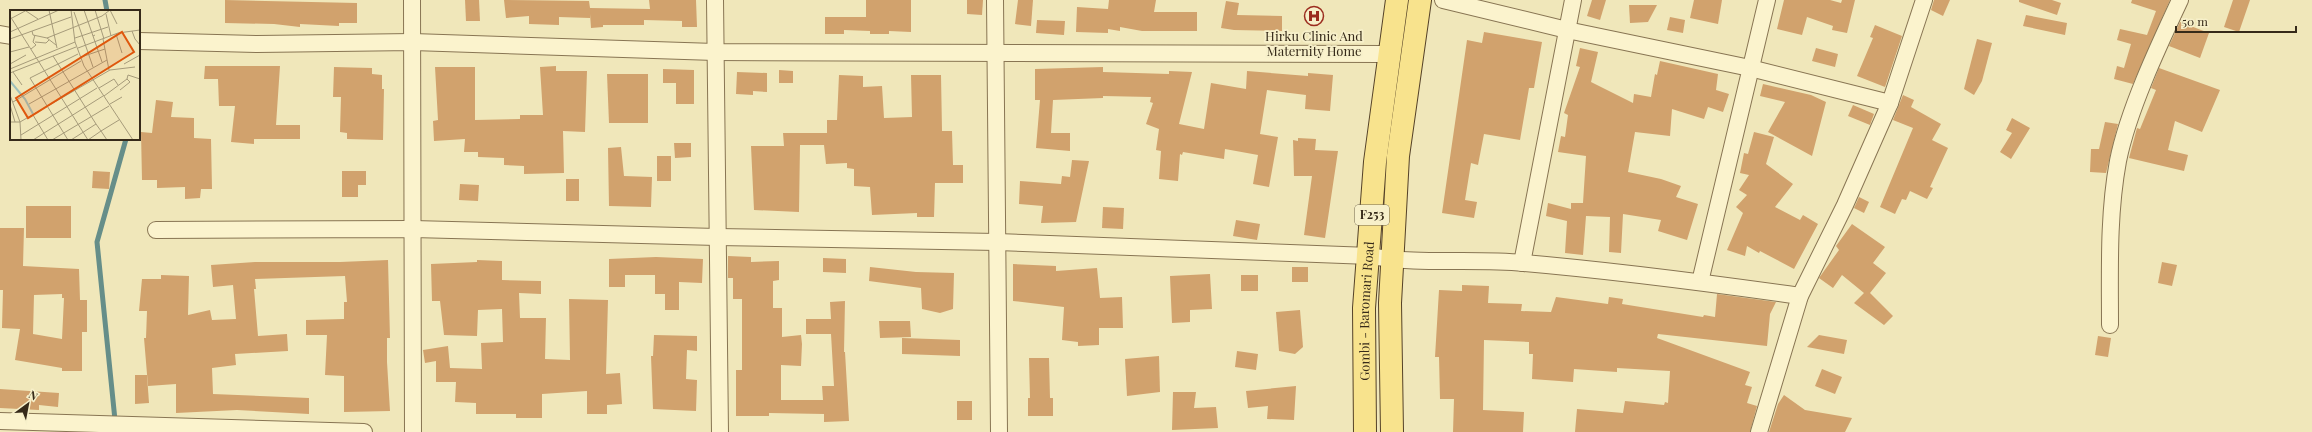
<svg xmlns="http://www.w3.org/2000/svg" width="2312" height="432" viewBox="0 0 2312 432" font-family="'Playfair Display',serif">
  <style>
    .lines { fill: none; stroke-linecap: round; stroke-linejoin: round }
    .stream { stroke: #668e89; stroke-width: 5 }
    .building { fill: #d1a26d; fill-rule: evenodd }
    .minor-casing { stroke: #887553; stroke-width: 18 }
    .primary-casing { stroke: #554228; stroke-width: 24 }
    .minor { stroke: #fbf3cd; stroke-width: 16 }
    .primary { stroke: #f8e38d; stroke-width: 22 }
    .labels { text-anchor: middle; stroke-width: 3.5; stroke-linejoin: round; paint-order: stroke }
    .shield { fill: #f7f0ca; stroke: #70654e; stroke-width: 1 }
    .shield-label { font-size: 12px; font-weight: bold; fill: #362a19 }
    .poi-label { font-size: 13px; fill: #362a19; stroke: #f7f0ca }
    .street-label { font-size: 13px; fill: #362a19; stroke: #f7f0ca }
    .inset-river { fill: none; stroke: #9fc0ba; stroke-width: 2 }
    .inset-road { fill: none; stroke: #a69b7a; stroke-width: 1 }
    .view { fill: #df570d; fill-opacity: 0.15; stroke: #df570d; stroke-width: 2 }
    .inset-edge { fill: none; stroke: #362a19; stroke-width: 2 }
  </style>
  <rect width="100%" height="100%" fill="#f0e7ba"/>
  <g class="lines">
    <g class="stream">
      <polyline points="105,0 107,11"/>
      <polyline points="115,420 97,242 126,139"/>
    </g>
  </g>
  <g class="building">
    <polygon points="225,0 357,3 357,23 339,23 339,26 300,24 300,27 274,24 225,23"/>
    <polygon points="465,0 479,0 480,21 466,21"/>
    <polygon points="504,0 589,1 590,8 650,9 649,0 696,0 697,27 682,27 682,21 644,20 644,25 603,25 603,27 591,28 590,14 590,18 559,17 559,25 529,24 529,16 506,18"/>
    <polygon points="866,0 911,0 911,32 889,31 889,34 870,34 870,31 844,30 844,34 825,34 825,17 866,17"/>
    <polygon points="967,0 983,0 982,15 967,14"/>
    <polygon points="1018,0 1033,0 1031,26 1015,24"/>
    <polygon points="1109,0 1156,0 1154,12 1197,12 1197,31 1142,31 1120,27 1120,31 1108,29 1108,33 1076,32 1077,7 1108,9"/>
    <polygon points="1592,0 1606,0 1600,20 1587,16"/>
    <polygon points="1694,0 1722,0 1718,24 1690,18"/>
    <polygon points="1784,0 1830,0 1841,3 1842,0 1855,0 1847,33 1832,30 1833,26 1807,17 1802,35 1777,29"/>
    <polygon points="1950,0 1943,16 1931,10 1934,0"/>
    <polygon points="2019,0 2052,0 2061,3 2057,15 2019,2"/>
    <polygon points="2132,0 2170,0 2133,84 2114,79 2117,66 2124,68 2131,44 2117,40 2120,29 2147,35 2156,11 2131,3"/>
    <polygon points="2233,0 2250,0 2239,32 2224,27"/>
    <polygon points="1226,1 1239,3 1237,15 1282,16 1282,31 1234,30 1221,28"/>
    <polygon points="1629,5 1657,5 1648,22 1630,23"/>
    <polygon points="2026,15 2067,23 2065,35 2023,26"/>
    <polygon points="1670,17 1685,20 1683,33 1667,30"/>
    <polygon points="1037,20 1065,21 1064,35 1036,33"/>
    <polygon points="2180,22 2209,33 2200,58 2169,46"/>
    <polygon points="1875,25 1902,36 1885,87 1857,76 1873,38 1870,37"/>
    <polygon points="1484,32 1542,42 1534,88 1529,88 1520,140 1484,134 1478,165 1471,163 1465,200 1477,202 1474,218 1442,213 1467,40 1482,43"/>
    <polygon points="1977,39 1992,43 1982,81 1974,95 1964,89"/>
    <polygon points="1580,48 1598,52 1591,82 1633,103 1634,94 1651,97 1655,74 1657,75 1660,61 1718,74 1716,90 1729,94 1723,112 1708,107 1704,119 1672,109 1670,136 1635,132 1628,172 1661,179 1681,186 1676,197 1698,204 1687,240 1658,231 1661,220 1623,214 1621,253 1609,252 1610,217 1586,216 1583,255 1565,253 1567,221 1546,216 1548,203 1571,209 1571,203 1583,203 1586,156 1558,152 1561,136 1565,137 1568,115 1564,113 1580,67 1576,66"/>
    <polygon points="1816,48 1838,54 1835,67 1812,61"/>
    <polygon points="205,66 280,66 276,125 300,125 300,139 254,139 254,144 231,142 235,106 219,106 218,79 204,79"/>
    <polygon points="556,66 556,71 587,71 585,132 563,131 564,173 524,174 524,166 504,165 504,158 478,157 478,152 464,152 465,139 434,141 433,121 438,120 435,67 475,67 475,120 520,119 520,115 543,115 540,67"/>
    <polygon points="334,67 372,68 372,74 382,75 382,89 384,89 383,140 347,139 347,133 340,132 341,97 333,97"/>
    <polygon points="1103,67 1103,72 1169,74 1169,71 1192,72 1179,124 1204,129 1211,83 1246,89 1247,71 1308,76 1308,73 1333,75 1330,111 1305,109 1306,95 1267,90 1260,134 1278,137 1269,187 1253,184 1258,155 1225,149 1224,159 1183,152 1182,155 1180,154 1178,181 1159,179 1161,151 1156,150 1159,129 1146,124 1153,103 1150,102 1151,97 1103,96 1103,98 1053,100 1051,133 1070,133 1070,151 1036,148 1040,100 1035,100 1035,69"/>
    <polygon points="2159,68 2220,90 2202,132 2175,121 2168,150 2188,155 2184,171 2129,158 2137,128 2140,129 2156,90 2151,88"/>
    <polygon points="663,69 694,70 694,104 676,104 676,83 663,83"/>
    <polygon points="779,70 793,71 793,83 779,83"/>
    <polygon points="737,72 767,73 767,92 753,91 753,95 736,94"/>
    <polygon points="607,74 648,74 648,123 609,123"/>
    <polygon points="839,75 863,76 863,87 882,86 884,118 912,117 911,75 941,75 942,131 952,131 953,165 963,165 963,183 935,183 934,217 917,217 917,213 872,215 870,187 854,186 854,169 847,168 847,163 826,164 824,145 800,145 799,212 754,210 751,146 784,146 783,133 827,133 827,120 837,120"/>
    <polygon points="1763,84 1811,95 1826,102 1812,156 1768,132 1785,102 1760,96"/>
    <polygon points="1903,95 1914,100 1911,107 1941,124 1932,140 1948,148 1930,187 1933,188 1927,199 1910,191 1906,200 1902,199 1895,214 1880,207 1913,128 1893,120"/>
    <polygon points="156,100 173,102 171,117 194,118 194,138 211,139 212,189 201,189 200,198 185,199 185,187 157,188 157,180 142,180 141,132 152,133"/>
    <polygon points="1853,105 1874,114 1870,125 1848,116"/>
    <polygon points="2012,118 2030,128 2011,159 2000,152 2012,133 2006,130"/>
    <polygon points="2105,122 2118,124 2106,173 2090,172 2091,149 2099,149"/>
    <polygon points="1754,132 1774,137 1766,164 1793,184 1775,207 1800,220 1803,215 1818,224 1794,269 1760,251 1759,253 1747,246 1745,256 1727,250 1743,213 1736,207 1747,195 1739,190 1749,175 1740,173 1744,153 1748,154"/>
    <polygon points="1298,138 1316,139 1315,150 1338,151 1325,238 1304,235 1312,176 1294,176 1293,140 1298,141"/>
    <polygon points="674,143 691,143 691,157 675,158"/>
    <polygon points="621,147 624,176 652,177 651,207 609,206 608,148"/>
    <rect x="657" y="156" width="14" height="25"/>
    <polygon points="1072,160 1089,161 1076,222 1041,223 1043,206 1019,204 1020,181 1061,184 1062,176 1070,177"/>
    <polygon points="93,171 110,172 109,189 92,188"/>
    <polygon points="342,171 366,171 366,185 358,185 358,197 342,197"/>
    <rect x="566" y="179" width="13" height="22"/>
    <polygon points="460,184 479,185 478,201 459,200"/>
    <polygon points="1859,197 1869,202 1864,213 1854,208"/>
    <rect x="26" y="206" width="45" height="32"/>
    <polygon points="1103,207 1124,208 1123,229 1102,228"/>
    <polygon points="1236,220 1260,224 1257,240 1233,236"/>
    <polygon points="1852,224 1885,247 1873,263 1886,273 1870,293 1893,316 1884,325 1854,303 1864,293 1842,275 1833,288 1819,278 1839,250 1836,246"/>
    <path d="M0 228H24L23 266 79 269 80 300H87V332H82V371H62V368L15 360 20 329 2 328 3 290H0ZM62 294V298H64L62 339 33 334 34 295Z"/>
    <polygon points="728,256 751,257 751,262 779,261 779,280 773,281 773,308 782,308 782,337 801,335 802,344 801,366 781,365 781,400 823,400 822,386 834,386 831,334 806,334 806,319 831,319 830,302 845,301 844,352 845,352 849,421 824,422 824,414 769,413 769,416 736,416 736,370 742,370 742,299 733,299 733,278 728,278"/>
    <polygon points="656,257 703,259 702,283 679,282 679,310 665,310 665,294 655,294 655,275 625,275 625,287 609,287 609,259"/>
    <polygon points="823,258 846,259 846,273 823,272"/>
    <polygon points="388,260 390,338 387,338 387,362 390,411 344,412 344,376 325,375 327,335 306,335 306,320 344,319 344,302 347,302 345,276 255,279 256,289 254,289 258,336 287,334 288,351 235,354 236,365 212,368 213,394 309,398 309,414 237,410 176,413 176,384 148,386 144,338 146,338 147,311 139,311 142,279 161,279 161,275 189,276 188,315 210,310 212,320 236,319 233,285 213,287 211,265 255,262 340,262"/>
    <polygon points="477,260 502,261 502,280 541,281 541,294 519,293 520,318 546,318 545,359 570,360 569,299 608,300 606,374 620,373 622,404 607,405 607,414 587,414 587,391 542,394 542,418 516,418 516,414 476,414 476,403 455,402 456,382 436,382 436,361 425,363 423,350 448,346 450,368 482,369 481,343 503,342 502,309 478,310 477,336 444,335 440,301 432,301 431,264 477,262"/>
    <polygon points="2162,262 2177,265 2172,286 2158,283"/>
    <polygon points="1013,264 1056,266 1056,271 1097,268 1100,298 1122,297 1123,328 1099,328 1099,345 1078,346 1078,342 1062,340 1064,307 1013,301"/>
    <polygon points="870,267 916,272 954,273 953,309 940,313 922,309 921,288 869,281"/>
    <rect x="1292" y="267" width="16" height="15"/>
    <polygon points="1210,274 1212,309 1190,310 1190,322 1172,323 1170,276"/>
    <rect x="1241" y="275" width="17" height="16"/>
    <polygon points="1462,285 1489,286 1488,303 1522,304 1521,311 1551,312 1556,297 1608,304 1609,297 1623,299 1622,304 1703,317 1704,315 1715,317 1717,294 1776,302 1770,314 1767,346 1658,334 1657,338 1750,372 1745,385 1752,387 1747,403 1757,406 1750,432 1575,432 1577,409 1623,413 1625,401 1664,405 1665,402 1668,403 1670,371 1617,368 1617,372 1574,369 1573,382 1532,379 1533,354 1529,354 1529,342 1484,340 1483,410 1524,412 1523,432 1453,432 1454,399 1440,399 1439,357 1435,357 1439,290 1462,291"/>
    <polygon points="1300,310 1303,347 1295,354 1279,351 1276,312"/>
    <polygon points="879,321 910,321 911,337 880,338"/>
    <polygon points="654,335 697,336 697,351 687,350 686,379 697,380 696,411 653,409 651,356 653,356"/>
    <polygon points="1819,335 1847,340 1844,354 1807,347"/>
    <polygon points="2098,336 2111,338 2108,357 2095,355"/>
    <polygon points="902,338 960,340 960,356 902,354"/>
    <polygon points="1237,351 1258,354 1256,370 1235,367"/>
    <polygon points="1159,356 1160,392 1127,396 1125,359"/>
    <polygon points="1029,358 1049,358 1050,398 1053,398 1053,416 1028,416 1028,398 1030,398"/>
    <polygon points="1822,369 1842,377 1835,394 1815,386"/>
    <polygon points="135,375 147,375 149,403 135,404"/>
    <polygon points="1296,386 1294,420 1267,419 1268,406 1248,408 1246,391"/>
    <polygon points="0,389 59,393 58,407 39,405 39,410 0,408"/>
    <polygon points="1173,392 1196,392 1194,408 1216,407 1218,428 1172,430"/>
    <polygon points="1784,395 1805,410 1852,418 1845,432 1769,432 1778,404"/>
    <rect x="957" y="401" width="15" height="19"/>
  </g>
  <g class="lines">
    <g class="minor-casing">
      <g id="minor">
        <polyline points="412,0 413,432"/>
        <polyline points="715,0 720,432"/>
        <polyline points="995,0 999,432"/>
        <polyline points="1443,0 1567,30 1750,68 1890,103"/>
        <polyline points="0,34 11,36"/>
        <polyline points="139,41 257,44 413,42 715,52 1388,54"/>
        <path d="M156 230 413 229 717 237 997 242 1370 256C1420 265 1472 258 1524 263 1616 271 1708 283 1800 296"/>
        <polyline points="1522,263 1573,0"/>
        <polyline points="1700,282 1767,0"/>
        <path d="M2110 325C2110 270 2108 215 2118 161 2128 111 2158 47 2180 0"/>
        <polyline points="0,421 364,432"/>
        <polyline points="1759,432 1800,296 1845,205 1890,103 1924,0"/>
      </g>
    </g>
    <g class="primary-casing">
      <g id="primary">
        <path id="s1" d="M1365 432 1364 308 1375 162 1397 0"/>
        <polyline points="1392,432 1390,303 1398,156 1420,0"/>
      </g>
    </g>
    <use href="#minor" class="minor"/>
    <use href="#primary" class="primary"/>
  </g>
  <defs>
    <g id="hospital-ring" transform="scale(1)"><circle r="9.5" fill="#f7f0ca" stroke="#9b2d1f" stroke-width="1.5"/><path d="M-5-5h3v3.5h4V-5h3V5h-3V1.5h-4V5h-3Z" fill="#9b2d1f"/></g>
  </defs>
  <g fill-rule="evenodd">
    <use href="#hospital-ring" x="1314" y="16"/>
  </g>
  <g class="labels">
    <rect class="shield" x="1355" y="205" width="34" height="20" rx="3"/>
    <g class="shield-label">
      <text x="1372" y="219">F253</text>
    </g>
    <g class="poi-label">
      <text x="1314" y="41">Hirku Clinic And<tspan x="1314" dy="15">Maternity Home</tspan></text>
    </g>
    <g class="street-label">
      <text dy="5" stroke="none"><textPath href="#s1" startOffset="121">Gombi - Baromari Road</textPath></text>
    </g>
  </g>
  <g transform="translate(10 10)">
    <rect width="130" height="130" fill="#f0e7ba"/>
    <path class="inset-river" d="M0 71 15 89 23 104"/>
    <path class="inset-road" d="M39 0 47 38M61 0 65 32 74 56 123 130M74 0 83 26 85 25M85 0 94 29M100 0 107 14M16 1 28 9M64 2 83 57M96 4 101 26M0 6 78 130M2 8 17 0M22 21 23 25 37 28 46 35M122 21 125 29 130 35M0 22 49 0M106 24 112 43M83 26 92 52M37 28 92 6 100 0M65 28 98 17M0 29 61 7M93 29 99 60M25 32 36 33 39 30M68 38 108 23 130 20M21 39 26 35 23 32 25 25M0 42 19 37M43 46 86 114M71 47 95 39M0 54 16 45M114 54 130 45M0 59 65 32M3 62 12 75M0 63 66 37M89 78 104 69 108 75M110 80 120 72 117 69 118 65 130 69M0 85 10 112H0M94 86 117 69M3 92 71 51M19 94 97 50M100 94 112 87M0 95 5 112M23 105 38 130M11 125 87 78M11 130 10 112 100 60 125 57M23 130 93 86M42 130 99 96M58 130 20 68 68 44M61 130 86 114 91 121 78 130M97 130 91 121 109 110"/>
    <path class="view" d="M112 22 124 42 18 108 6 88Z"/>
    <rect width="130" height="130" class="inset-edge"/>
  </g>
  <g transform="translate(28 404) rotate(32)" stroke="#f7f0ca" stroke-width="3" paint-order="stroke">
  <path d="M0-3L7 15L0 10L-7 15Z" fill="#362a19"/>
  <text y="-6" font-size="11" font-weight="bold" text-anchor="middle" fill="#362a19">N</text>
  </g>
  <path d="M2176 26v6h120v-6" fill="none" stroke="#362a19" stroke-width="2"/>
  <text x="2182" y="26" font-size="12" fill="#362a19" stroke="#f7f0ca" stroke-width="3" paint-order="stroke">50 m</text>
</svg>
